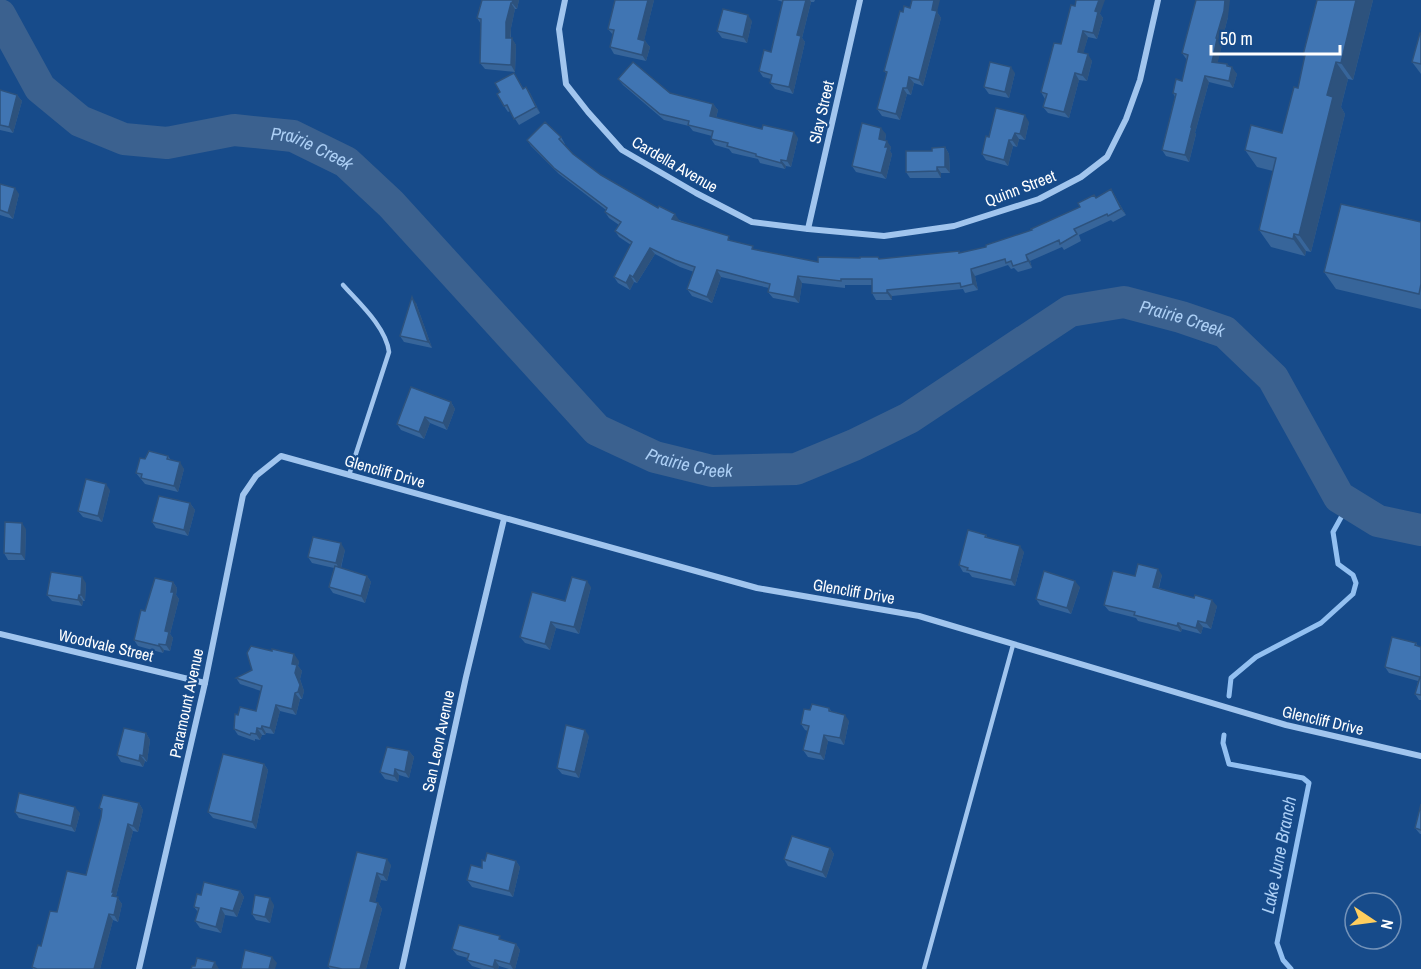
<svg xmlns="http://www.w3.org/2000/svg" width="1421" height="969" viewBox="0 0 1421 969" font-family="'Archivo Narrow',sans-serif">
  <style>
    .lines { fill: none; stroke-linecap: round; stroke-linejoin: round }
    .stream { stroke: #93c0f1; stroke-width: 5 }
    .river { stroke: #3b618f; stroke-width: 32 }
    .lane { stroke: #a1c5ee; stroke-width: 4.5 }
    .street { stroke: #a1c5ee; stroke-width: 6 }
    .wall { fill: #37659a }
    .shaded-wall { fill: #2d527d }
    .building { fill: #4075b3; stroke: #2d527d; stroke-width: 1.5 }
    .labels { text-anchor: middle; stroke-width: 4.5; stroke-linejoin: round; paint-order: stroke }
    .street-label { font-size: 16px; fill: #fff; stroke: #174b8a }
    .water-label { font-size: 18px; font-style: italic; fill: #accff5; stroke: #174b8a }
  </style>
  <rect width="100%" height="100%" fill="#174b8a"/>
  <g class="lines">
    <g class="stream">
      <polyline points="1229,696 1231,678 1256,657 1321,623 1353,594 1356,583 1353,575 1338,564 1333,532 1349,503"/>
      <polyline points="1224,735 1223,743 1229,764 1303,778 1309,783 1277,943 1283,960 1291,969"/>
    </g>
    <path class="river" id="s1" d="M0 15 40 88 80 121 124 139 167 143 234 130 293 136 346 162 391 204 597 430 655 457 712 471 796 469 854 445 909 418 1070 311 1124 302 1181 317 1225 332 1273 378 1339 497 1378 521 1421 530"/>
    <g class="lane">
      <path d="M343 285C359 303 386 327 389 352L349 475"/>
      <polyline points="924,969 1013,645"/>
    </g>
    <g class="street">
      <polyline points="565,0 559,29 566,84 588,112 622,150 696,193 752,222 808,229 884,236 954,226 1039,199 1081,177 1107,157 1126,119 1140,80 1158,0"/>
      <polyline points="808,229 860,0"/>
      <polyline points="0,634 205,683"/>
      <polyline points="139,969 205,683 243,495 256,476 281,456 757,588 919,616 1286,725 1421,756"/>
      <polyline points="402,969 466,677 504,519"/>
    </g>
  </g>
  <g class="wall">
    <polygon points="482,0 519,0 517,9 515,9 511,28 511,38 516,45 515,72 485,69 480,63 481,24 477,18"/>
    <polygon points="654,0 644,40 645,41 650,47 646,61 614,54 610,47 613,35 608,29"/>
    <polygon points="777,0 815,0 814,2 811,2 802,38 805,42 793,94 775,89 770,83 771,79 763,77 759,71 771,52 783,2"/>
    <polygon points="1317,0 1373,0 1353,80 1348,79 1341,107 1345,114 1311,252 1306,251 1305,256 1271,247 1259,230 1273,171 1257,167 1245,150 1282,133 1298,88 1305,58 1303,55"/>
    <polygon points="1075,6 1100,14 1103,18 1097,39 1088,37 1083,53 1092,61 1087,81 1079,80 1069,118 1048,113 1043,107 1045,99 1041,92 1061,44"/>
    <polygon points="910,8 937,12 941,18 923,86 914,83 911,95 907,94 900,120 882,116 877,109 887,74 884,71 903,12"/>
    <polygon points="1228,17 1221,44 1222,45 1217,63 1227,64 1237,74 1233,88 1209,82 1195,133 1196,134 1189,162 1166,156 1162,150 1175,97 1173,93 1182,81 1187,60 1182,53"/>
    <polygon points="752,21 747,43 722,38 717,31"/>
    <polygon points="1421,33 1421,74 1412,62"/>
    <polygon points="514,73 523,88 526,87 530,93 540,113 519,125 510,111 508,112 504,106 500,92"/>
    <polygon points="1015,73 1009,98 989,94 984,87"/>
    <polygon points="618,79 670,93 713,104 718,110 716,118 798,138 791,167 786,166 785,169 760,163 758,159 732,153 729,149 715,145 711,139 712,136 693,131 689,126 664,120 623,85"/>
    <polygon points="0,90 17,95 22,101 13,133 0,130"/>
    <polygon points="1029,122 1025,140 1019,139 1017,147 1013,146 1008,166 986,160 982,154 989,137"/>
    <polygon points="886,134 885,141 891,147 890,151 892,154 886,179 856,172 852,166"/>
    <polygon points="561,137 565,144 564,145 573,154 601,175 679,220 756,250 818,262 880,259 959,251 960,253 986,247 1032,230 1080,207 1096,197 1115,196 1126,215 1113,222 1111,220 1079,235 1081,241 1064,250 1062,247 1030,261 1032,268 1018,272 1014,268 1011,269 1008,265 975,276 978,290 965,293 963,289 892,296 892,300 876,300 872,293 872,285 845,285 845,288 802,283 799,303 773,298 768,292 769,288 721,277 712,303 692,296 687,289 694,272 680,267 655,254 637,283 634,282 630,290 618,283 614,277 631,245 619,237 615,231 619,225 609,218 605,212 606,210 559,174 531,146 527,140"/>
    <polygon points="945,147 949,154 950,173 941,173 941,178 910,178 906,172 932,151"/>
    <polygon points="0,184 19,194 13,219 0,215"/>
    <polygon points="1421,222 1421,309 1336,289 1324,272"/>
    <polygon points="416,303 432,348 404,342 400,336"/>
    <polygon points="451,402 455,409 447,430 430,423 424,439 401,430 397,424"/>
    <polygon points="168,456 171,460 184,469 178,492 145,484 136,473 145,459"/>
    <polygon points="110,490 102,522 83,517 78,511"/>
    <polygon points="190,503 195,510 188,536 156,528 152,522"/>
    <polygon points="26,529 25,560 8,560 4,553"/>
    <polygon points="986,535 987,537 1024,552 1015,586 972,577 969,573 963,572 959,565"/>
    <polygon points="345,550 341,568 367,576 371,582 365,603 333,593 329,587 334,568 312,563 308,557"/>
    <polygon points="1162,575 1159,588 1217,606 1211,629 1203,627 1201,634 1182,629 1181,632 1138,621 1136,618 1109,611 1104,605 1135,576"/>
    <polygon points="173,582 177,588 176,595 179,599 170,634 173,638 170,651 164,650 163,653 138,646 134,640 145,611"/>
    <polygon points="86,583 85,601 83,601 82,606 52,601 47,595"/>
    <polygon points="591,587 579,634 556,628 550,650 525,643 520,637 565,601"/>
    <polygon points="1080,587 1071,614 1040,605 1036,599"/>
    <polygon points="1416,643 1418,646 1421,647 1421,700 1419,700 1415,694 1418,681 1389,673 1385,667"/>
    <polygon points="299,661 298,666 302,671 300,679 304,691 302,699 300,699 296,715 280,711 274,734 266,733 265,735 262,735 260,740 255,739 255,741 238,735 234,729 238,715 256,711 261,691 240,684 236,678 252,670"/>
    <polygon points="829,708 832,712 849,721 844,745 828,741 824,760 808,757 803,750 808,731 805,730 801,724 810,710"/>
    <polygon points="146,733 150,740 147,762 145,761 143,767 121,762 117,755"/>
    <polygon points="589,736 579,778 562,774 557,768"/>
    <polygon points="409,751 414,757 409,778 399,775 398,782 385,779 380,772"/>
    <polygon points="264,764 268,770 256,829 213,818 208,812"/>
    <polygon points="139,803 143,810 138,832 133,831 116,896 122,904 118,922 113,920 100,969 33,969 32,967 41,946 57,912 86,875 101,817 102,811 99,808"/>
    <polygon points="1421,804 1421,834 1420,834 1415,828"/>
    <polygon points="15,812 80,813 75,832 19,818"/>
    <polygon points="830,848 834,854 826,878 788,866 784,859"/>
    <polygon points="357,852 391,865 387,881 381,880 375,902 378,903 382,909 366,969 330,969 328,966"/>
    <polygon points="485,861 516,861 520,867 513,897 472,887 467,880 482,868"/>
    <polygon points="240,891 244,897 237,917 225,915 221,933 200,928 195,921 198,912 194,907 201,895"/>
    <polygon points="274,905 270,923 256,920 252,914"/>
    <polygon points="502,940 516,944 520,950 515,969 509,969 499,966 498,969 482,969 472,966 467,960 468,958 457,955 452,949"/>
  </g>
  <g class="shaded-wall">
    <polygon points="513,0 519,0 517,9 512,3"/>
    <polygon points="648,0 654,0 643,45 638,39"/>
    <polygon points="806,0 810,0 811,2 802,38 805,42 793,94 789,87 797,35"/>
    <polygon points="934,0 940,0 937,12 941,18 923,86 919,80"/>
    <polygon points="1099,0 1105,0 1100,14 1103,18 1097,39 1093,33 1095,11"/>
    <polygon points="1225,0 1230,0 1228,17 1221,44 1222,45 1216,69 1212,62"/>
    <polygon points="1356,0 1373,0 1353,80 1341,63"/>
    <polygon points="511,3 515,9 511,28 510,44 506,38 506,22"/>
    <polygon points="748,15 752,21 747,43 743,37"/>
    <polygon points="1083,31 1088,37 1082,58 1078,52"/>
    <polygon points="512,38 516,45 515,72 511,65"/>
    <polygon points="645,41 650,47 646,61 642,55"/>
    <polygon points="1088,54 1092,61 1087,81 1082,75"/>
    <polygon points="1336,62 1348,79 1341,107 1345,114 1311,252 1299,235 1327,95"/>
    <polygon points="1011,67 1015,73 1009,98 1005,92"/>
    <polygon points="1232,67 1237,74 1233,88 1229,81"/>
    <polygon points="1075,73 1079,80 1069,118 1064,112"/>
    <polygon points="1205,76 1209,82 1195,133 1196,134 1189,162 1185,155 1191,127"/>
    <polygon points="909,77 914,83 911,95 907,88"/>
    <polygon points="526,87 530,93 540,113 536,107"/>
    <polygon points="903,88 907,94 900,120 896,114"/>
    <polygon points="17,95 22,101 13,133 9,127"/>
    <polygon points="713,104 718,110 715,122 710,116"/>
    <polygon points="1025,115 1029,122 1025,140 1020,134"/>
    <polygon points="881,128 886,134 884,146 879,139"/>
    <polygon points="794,132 798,138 791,167 787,161"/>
    <polygon points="1015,133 1019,139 1017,147 1012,140"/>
    <polygon points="1009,140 1013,146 1008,166 1004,160"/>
    <polygon points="887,141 891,147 890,151 892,154 886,179 881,173"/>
    <polygon points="945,147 949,154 950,173 945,167"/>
    <polygon points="781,160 786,166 785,169 781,163"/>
    <polygon points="937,167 941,173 941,178 937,171"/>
    <polygon points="15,188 19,194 13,219 8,213"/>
    <polygon points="1111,189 1115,196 1126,215 1121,209"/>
    <polygon points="675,214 679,220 677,225 672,219"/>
    <polygon points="1294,234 1306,251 1305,256 1293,239"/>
    <polygon points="650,248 655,254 637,283 633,277"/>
    <polygon points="1026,255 1030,261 1032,268 1028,261"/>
    <polygon points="971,269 975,276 978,290 973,284"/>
    <polygon points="717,270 721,277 712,303 707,297"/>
    <polygon points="630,275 634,282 630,290 626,283"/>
    <polygon points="798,276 802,283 799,303 794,297"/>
    <polygon points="887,290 892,296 892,300 887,293"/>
    <polygon points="412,297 416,303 432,348 428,342"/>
    <polygon points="451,402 455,409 447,430 443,423"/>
    <polygon points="425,417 430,423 424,439 419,432"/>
    <polygon points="180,462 184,469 178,492 174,486"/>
    <polygon points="106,484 110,490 102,522 98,516"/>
    <polygon points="190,503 195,510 188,536 184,530"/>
    <polygon points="22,523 26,529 25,560 21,554"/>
    <polygon points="341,543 345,550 340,570 336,563"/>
    <polygon points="1020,546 1024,552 1015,586 1011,580"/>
    <polygon points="1158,569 1162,575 1157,593 1153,587"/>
    <polygon points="367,576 371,582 365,603 361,596"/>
    <polygon points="82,577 86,583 85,601 81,595"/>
    <polygon points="587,581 591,587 579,634 574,627"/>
    <polygon points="1075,581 1080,587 1071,614 1067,608"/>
    <polygon points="173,582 177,588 176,595 179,599 170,634 173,638 170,651 166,645 165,631"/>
    <polygon points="79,595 83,601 82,606 78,600"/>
    <polygon points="1212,600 1217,606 1211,629 1206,623"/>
    <polygon points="1198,621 1203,627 1201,634 1196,628"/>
    <polygon points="551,622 556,628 550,650 545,644"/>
    <polygon points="1178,623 1182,629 1181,632 1177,626"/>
    <polygon points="159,644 164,650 163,653 159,646"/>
    <polygon points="294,654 299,661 298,666 302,671 300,679 304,691 302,699 298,692 292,664"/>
    <polygon points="295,693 300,699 296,715 292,709"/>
    <polygon points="276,705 280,711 274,734 270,728"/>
    <polygon points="845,715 849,721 844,745 840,738"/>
    <polygon points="262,726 266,733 265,735 261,729"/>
    <polygon points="257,728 262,735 260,740 256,734"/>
    <polygon points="585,730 589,736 579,778 575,772"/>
    <polygon points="146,733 150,740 147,762 143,756"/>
    <polygon points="824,735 828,741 824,760 820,754"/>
    <polygon points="409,751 414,757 409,778 405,772"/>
    <polygon points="140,755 145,761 143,767 139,761"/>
    <polygon points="264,764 268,770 256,829 252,822"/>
    <polygon points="395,769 399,775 398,782 394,776"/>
    <polygon points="139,803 143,810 138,832 133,826"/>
    <polygon points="75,807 80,813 75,832 71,826"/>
    <polygon points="128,824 133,831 116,896 122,904 118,922 114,915 112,892"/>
    <polygon points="830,848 834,854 826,878 822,872"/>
    <polygon points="387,859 391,865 387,881 383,875"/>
    <polygon points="516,861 520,867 513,897 509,891"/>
    <polygon points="377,873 381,880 374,907 370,901"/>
    <polygon points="240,891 244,897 237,917 233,911"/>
    <polygon points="270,898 274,905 270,923 265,917"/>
    <polygon points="378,903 382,909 366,969 360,969"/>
    <polygon points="221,908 225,915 221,933 216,927"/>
    <polygon points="109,914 113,920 100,969 94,969"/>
    <polygon points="516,944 520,950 515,969 513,969 510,964"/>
    <polygon points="272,957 277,963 275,969 269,969"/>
    <polygon points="495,960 499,966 498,969 494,969 493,967"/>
    <polygon points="215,962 219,969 212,969"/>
  </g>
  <g class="building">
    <polygon points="482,0 513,0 512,3 511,3 506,22 506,38 512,38 511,65 480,63 481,19 477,18"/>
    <polygon points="615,0 648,0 638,39 645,41 642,55 610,47 614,30 608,29"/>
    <polygon points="783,0 806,0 797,35 801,36 789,87 770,83 772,75 759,71 764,50 771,52"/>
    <polygon points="912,0 934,0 932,10 937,11 919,80 909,77 907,88 903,88 896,114 877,109 887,72 884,71 900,11 903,12 904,6 910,8"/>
    <polygon points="1076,0 1099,0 1095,11 1098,12 1093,33 1083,31 1078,52 1088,54 1082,75 1075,73 1064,112 1043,107 1047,94 1041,92 1054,43 1061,44 1071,5 1075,6"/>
    <polygon points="1196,0 1225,0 1224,11 1216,38 1217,39 1212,62 1227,64 1227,66 1232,67 1229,81 1205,76 1191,127 1192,127 1185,155 1162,150 1176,94 1173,93 1176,79 1182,81 1188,55 1182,53"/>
    <polygon points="1317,0 1356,0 1341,63 1336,62 1327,95 1333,97 1299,235 1294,234 1293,239 1259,230 1276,158 1245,150 1251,125 1282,133 1294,87 1298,88 1305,55 1303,55"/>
    <polygon points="723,9 748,15 743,37 717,31"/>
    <polygon points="1420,33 1421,33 1421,64 1412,62"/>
    <polygon points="633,62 670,93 713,104 710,116 762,129 763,125 794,132 787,161 781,160 781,163 756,156 756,154 727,146 728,143 711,139 713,131 688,125 689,121 660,114 618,79"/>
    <polygon points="990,62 1011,67 1005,92 984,87"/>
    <polygon points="514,73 523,89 526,87 536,107 514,119 507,105 504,106 497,94 500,92 495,83"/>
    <polygon points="0,90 17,95 9,127 0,125"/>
    <polygon points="996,108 1025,115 1020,134 1015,133 1012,140 1009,140 1004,160 982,154 986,136 989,137"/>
    <polygon points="545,122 561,137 559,139 573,154 601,175 658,208 659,206 675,214 672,219 729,236 728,240 753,246 752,249 818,262 818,257 860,258 860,257 878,257 879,259 959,251 959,253 986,247 986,245 1032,230 1031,229 1080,207 1078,203 1094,195 1096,198 1111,189 1121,209 1108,216 1107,214 1074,229 1077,234 1060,244 1059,240 1026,255 1028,261 1013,266 1011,261 1006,263 1005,259 971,269 973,284 961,287 960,283 887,290 887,293 872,293 872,279 841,279 841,281 798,276 794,297 768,292 770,284 717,270 707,297 687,289 695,267 675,260 650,248 633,277 630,275 626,283 614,277 632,242 615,231 621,222 605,212 607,208 554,168 527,140"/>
    <polygon points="862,123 881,128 879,139 887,141 885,147 888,147 881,173 852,166"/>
    <polygon points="945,147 945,167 937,167 937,171 906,172 906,151 932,151 932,148"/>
    <polygon points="0,184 15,188 8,213 0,210"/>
    <polygon points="1341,204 1421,222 1421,284 1419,294 1324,272"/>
    <polygon points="412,297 428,342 400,336"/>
    <polygon points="411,387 451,402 443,423 425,417 419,432 397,424"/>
    <polygon points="149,451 168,456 167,459 180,462 174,486 141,478 142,474 136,473 140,458 145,459"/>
    <polygon points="86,479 106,484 98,516 78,511"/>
    <polygon points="159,496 190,503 184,530 152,522"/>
    <polygon points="5,522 22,523 21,554 4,553"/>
    <polygon points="968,530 986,535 985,537 1020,546 1011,580 967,570 968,568 959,565"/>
    <polygon points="313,537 341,543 336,563 308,557"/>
    <polygon points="1138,564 1158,569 1153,587 1194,598 1195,595 1212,600 1206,623 1198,621 1196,628 1178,623 1177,626 1134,615 1135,612 1104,605 1113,571 1135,576"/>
    <polygon points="335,566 367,576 361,596 329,587"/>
    <polygon points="1044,571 1075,581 1067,608 1036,599"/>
    <polygon points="51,572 82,577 81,595 79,595 78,600 47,595"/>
    <polygon points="572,577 587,581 574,627 551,622 545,644 520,637 532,592 565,601"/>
    <polygon points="155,578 173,582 171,592 174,592 165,631 169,632 166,645 159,644 159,646 134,640 141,610 145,611"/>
    <polygon points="1392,637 1416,643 1415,645 1421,647 1421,695 1415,694 1420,677 1385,667"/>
    <polygon points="251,646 272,651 272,649 294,654 292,664 297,665 295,673 300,685 298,692 295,693 292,709 276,705 270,728 262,726 261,729 257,728 256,734 251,733 250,735 234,729 235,714 238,715 240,707 256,711 262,686 236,678 252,670 247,653"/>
    <polygon points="812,704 829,708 829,711 845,715 840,738 824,735 820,754 803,750 809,726 801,724 804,709 810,710"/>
    <polygon points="566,725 585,730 575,772 557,768"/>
    <polygon points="124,728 146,733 143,756 140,755 139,761 117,755"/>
    <polygon points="387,747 409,751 405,772 395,769 394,776 380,772"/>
    <polygon points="223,754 264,764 252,822 208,812"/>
    <polygon points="19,793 75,807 71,826 15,812"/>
    <polygon points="103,795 139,803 133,826 128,824 112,892 114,892 112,896 118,897 114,915 109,914 94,969 37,969 32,967 38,945 41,946 50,911 57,912 67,871 86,875 101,817 102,809 99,808"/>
    <polygon points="1421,804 1421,830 1415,828"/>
    <polygon points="792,836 830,848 822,872 784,859"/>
    <polygon points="357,852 387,859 383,875 377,873 370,901 378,903 360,969 342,969 328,966"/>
    <polygon points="487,853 516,861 509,891 467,880 471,865 482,868 482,860 485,861"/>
    <polygon points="204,882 240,891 233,911 221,908 216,927 195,921 199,908 194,907 197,894 201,895"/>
    <polygon points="255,895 270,898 265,917 252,914"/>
    <polygon points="459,925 500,936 499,939 516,944 510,964 495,960 493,967 467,960 469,954 452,949"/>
    <polygon points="245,950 272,957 269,969 241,969"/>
    <polygon points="197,958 215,962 212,969 191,969 192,966 195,966"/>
  </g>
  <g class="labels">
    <g class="street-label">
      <text transform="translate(821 112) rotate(-77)" y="6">Slay Street</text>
      <text transform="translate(675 164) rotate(30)" y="6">Cardella Avenue</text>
      <text transform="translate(1020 188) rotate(-21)" y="6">Quinn Street</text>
      <text transform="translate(385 471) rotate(16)" y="6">Glencliff Drive</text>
      <text transform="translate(854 591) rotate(10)" y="6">Glencliff Drive</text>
      <text transform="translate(106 645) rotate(13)" y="6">Woodvale Street</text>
      <text transform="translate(186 703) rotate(-78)" y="6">Paramount Avenue</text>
      <text transform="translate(1323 720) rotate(13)" y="6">Glencliff Drive</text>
      <text transform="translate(438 741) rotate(-78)" y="6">San Leon Avenue</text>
    </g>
    <g class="water-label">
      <text dy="6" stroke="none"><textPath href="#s1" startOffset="375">Prairie Creek</textPath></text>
      <text dy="6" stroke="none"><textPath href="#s1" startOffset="1419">Prairie Creek</textPath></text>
      <text dy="6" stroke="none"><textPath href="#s1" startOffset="879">Prairie Creek</textPath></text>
      <text transform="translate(1279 855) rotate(-79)" y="6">Lake June Branch</text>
    </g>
  </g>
  <g transform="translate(1373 921) rotate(103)"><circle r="28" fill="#174b8a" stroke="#7493b9" stroke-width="1.5"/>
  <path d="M0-4.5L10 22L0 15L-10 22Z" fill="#ffce5e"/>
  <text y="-9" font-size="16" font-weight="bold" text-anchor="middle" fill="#ffffff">N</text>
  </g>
  <path d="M1211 45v9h129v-9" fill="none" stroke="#ffffff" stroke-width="3"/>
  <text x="1220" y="45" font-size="18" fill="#ffffff" stroke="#174b8a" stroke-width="4.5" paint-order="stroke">50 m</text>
</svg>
